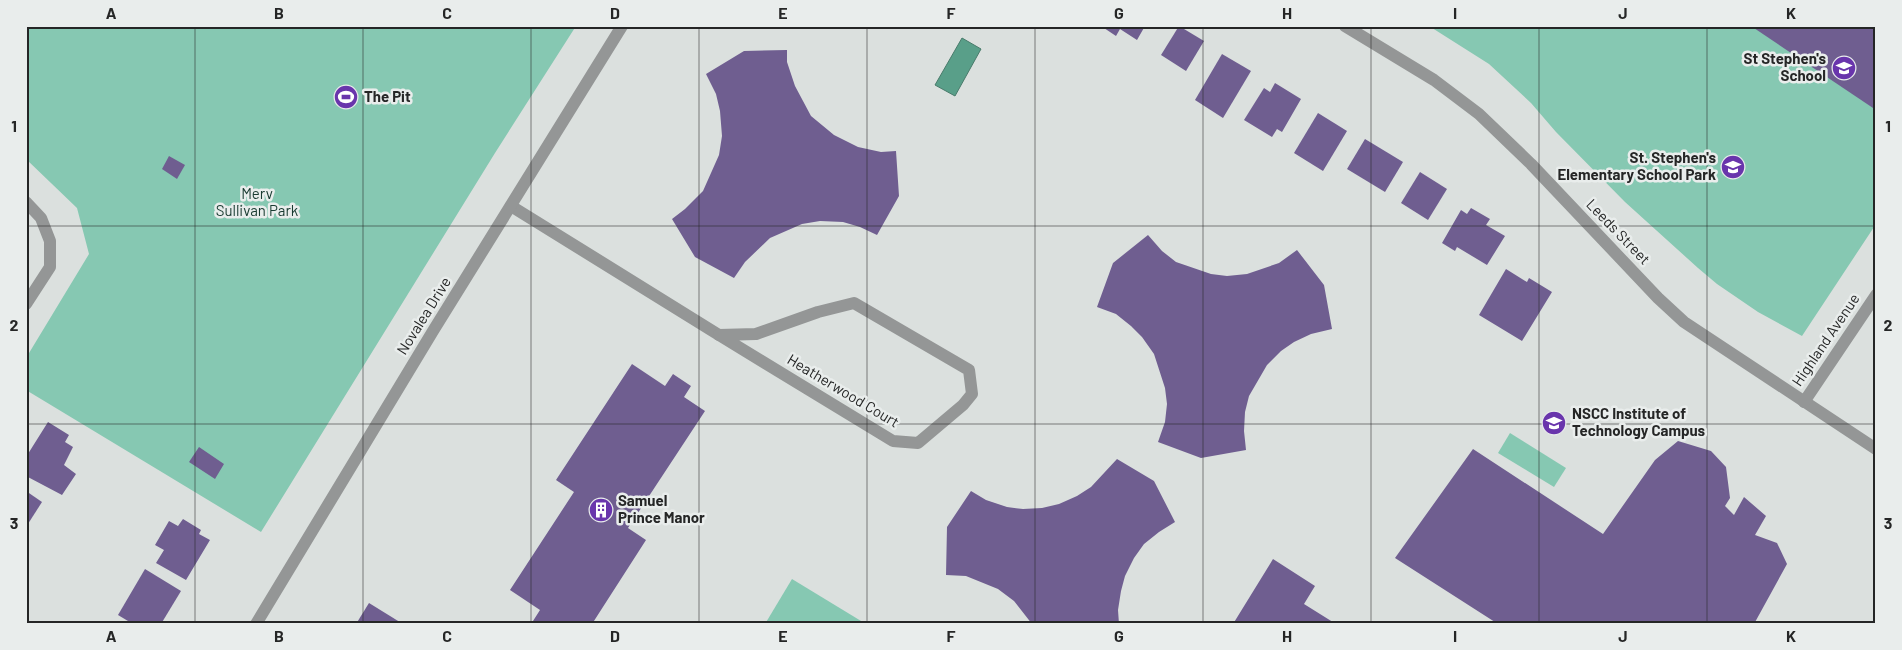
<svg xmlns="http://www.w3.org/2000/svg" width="1902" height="650" viewBox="0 0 1902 650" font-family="Barlow,sans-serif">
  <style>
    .green { fill: #86c8b2 }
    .water { fill: #599f89; stroke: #497b6b }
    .building { fill: #6f5e90 }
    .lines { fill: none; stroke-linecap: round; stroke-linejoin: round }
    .minor { stroke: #949696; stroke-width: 12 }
    .grid { fill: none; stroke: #252626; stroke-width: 1; stroke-opacity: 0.55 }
    .labels { text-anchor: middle; stroke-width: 5; stroke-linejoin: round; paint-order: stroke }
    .poi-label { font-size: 15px; font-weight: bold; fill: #252626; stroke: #e9edec; text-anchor: start }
    .park-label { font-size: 15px; fill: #193b31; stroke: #e9edec }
    .street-label { font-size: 15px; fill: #252626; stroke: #e9edec }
    .neatline { fill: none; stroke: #252626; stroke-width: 2 }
    .grid-label { font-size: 16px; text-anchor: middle; font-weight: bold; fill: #252626 }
  </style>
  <rect width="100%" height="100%" fill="#dbe0de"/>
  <g class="green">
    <polygon points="26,26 576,26 495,153 261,532 26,390 26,358 89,254 77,208 26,159"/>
    <polygon points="1429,26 1876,26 1876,224 1802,336 1758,312 1717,284 1698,268 1625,202 1556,132 1531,103 1489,64"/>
    <polygon points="1510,433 1566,468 1554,487 1498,453"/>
    <polygon points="792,579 866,624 765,624"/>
  </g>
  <polygon class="water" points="962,38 981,49 955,96 935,85"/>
  <g class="building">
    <polygon points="1104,26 1145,26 1137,40 1120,29 1116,36 1104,28"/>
    <polygon points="1179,26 1204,41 1186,71 1161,55"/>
    <polygon points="1751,26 1876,26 1876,110"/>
    <polygon points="787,50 787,62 795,86 811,116 834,135 858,147 881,152 896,151 899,196 877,235 860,227 843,222 820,221 802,224 770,238 745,262 734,278 695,257 672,219 685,209 703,191 719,155 722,136 720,111 716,94 706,74 744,51"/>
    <polygon points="1222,54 1251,71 1223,118 1195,100"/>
    <polygon points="1275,83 1301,99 1282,132 1277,129 1272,137 1244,120 1264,88 1270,92"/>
    <polygon points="1318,113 1347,131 1323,171 1294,153"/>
    <polygon points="1365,139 1403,162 1385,192 1347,169"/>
    <polygon points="169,156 185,165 177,179 162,169"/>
    <polygon points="1420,172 1447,189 1428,220 1401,203"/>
    <polygon points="1471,208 1490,219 1486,225 1505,236 1487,265 1457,247 1455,251 1442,243 1461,210 1467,214"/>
    <polygon points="1148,235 1162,251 1176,262 1211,274 1227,276 1247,274 1279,263 1297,250 1324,285 1332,329 1311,334 1294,342 1281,351 1267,365 1249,396 1245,412 1244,431 1246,450 1201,458 1158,442 1165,422 1167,404 1165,388 1154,354 1142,337 1131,326 1116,314 1097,307 1113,263"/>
    <polygon points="1506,269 1527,282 1529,278 1552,292 1522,341 1479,315"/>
    <polygon points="632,364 665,386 673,374 691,386 684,397 705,411 628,528 646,540 592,624 536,624 533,621 540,610 510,590 574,492 556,480"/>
    <polygon points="48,422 69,435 65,442 73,447 64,465 76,474 62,495 26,476 26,457"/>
    <polygon points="1678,441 1711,451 1726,467 1730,498 1725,506 1734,515 1744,497 1766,516 1755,535 1777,543 1787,564 1754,624 1498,624 1395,558 1473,449 1603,534 1655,460"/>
    <polygon points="199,447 224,464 215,479 189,462"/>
    <polygon points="1117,459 1154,481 1175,522 1159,532 1144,544 1134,558 1125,576 1121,591 1118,610 1119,624 1032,624 1014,601 998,589 966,576 946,575 947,527 971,491 986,500 1007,507 1023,509 1042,508 1059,504 1077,496 1091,487"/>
    <polygon points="26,491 42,502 26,527"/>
    <polygon points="183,519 201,530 199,534 210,540 186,580 156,563 164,550 155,545 169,521 178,526"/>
    <polygon points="1273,559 1315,586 1304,604 1336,624 1233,624"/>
    <polygon points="145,569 181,591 161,624 133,624 118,615"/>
    <polygon points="369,603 403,624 356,624"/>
  </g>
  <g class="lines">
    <g class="minor">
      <polyline points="1345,26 1434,80 1479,114 1531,164 1658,298 1684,322 1876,449"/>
      <polyline points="26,202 41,218 50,241 50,267 26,304"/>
      <polyline points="511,206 719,335"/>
      <polygon points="854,303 969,370 972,394 963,405 918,443 893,441 719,335 756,334 818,312"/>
      <polyline points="1804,402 1876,295"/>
      <polyline points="256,624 433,331 622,26"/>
    </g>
  </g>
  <path class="grid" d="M195 26V624M363 26V624M531 26V624M699 26V624M867 26V624M1035 26V624M1203 26V624M1371 26V624M1539 26V624M1707 26V624M26 226H1876M26 424H1876"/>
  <defs>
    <g id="school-disc" transform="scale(1.25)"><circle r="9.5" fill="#6935ac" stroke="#e9edec"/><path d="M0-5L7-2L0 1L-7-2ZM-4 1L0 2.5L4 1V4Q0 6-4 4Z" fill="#fff"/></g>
    <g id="stadium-disc" transform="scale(1.25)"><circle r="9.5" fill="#6935ac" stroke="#e9edec"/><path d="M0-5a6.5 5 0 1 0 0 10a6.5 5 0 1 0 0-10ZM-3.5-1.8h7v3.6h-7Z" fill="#fff"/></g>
    <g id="university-disc" transform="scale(1.25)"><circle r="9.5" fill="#6935ac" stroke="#e9edec"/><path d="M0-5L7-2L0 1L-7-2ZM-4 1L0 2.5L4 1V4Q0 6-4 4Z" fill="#fff"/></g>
    <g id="building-disc" transform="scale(1.25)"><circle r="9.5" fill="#6935ac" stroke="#e9edec"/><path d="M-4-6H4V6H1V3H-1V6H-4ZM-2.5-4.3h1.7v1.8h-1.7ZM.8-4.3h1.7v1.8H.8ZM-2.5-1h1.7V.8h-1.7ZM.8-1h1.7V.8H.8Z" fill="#fff"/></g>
  </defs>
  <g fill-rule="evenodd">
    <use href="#school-disc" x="1844" y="68"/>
    <use href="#stadium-disc" x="346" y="97"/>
    <use href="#school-disc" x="1733" y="167"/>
    <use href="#university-disc" x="1554" y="423"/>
    <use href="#building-disc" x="601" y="510"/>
  </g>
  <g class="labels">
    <g class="poi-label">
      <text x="1826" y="64" text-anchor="end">St Stephen's<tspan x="1826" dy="17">School</tspan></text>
      <text x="364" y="102">The Pit</text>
      <text x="1716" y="163" text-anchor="end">St. Stephen's<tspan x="1716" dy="17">Elementary School Park</tspan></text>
      <text x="1572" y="419">NSCC Institute of<tspan x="1572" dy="17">Technology Campus</tspan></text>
      <text x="618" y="506">Samuel<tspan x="618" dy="17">Prince Manor</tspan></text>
    </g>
    <g class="park-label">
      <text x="257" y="199">Merv<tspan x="257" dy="17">Sullivan Park</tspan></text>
    </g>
    <g class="street-label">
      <text transform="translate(1618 232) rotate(46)" y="5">Leeds Street</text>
      <text transform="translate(424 316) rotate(-58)" y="5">Novalea Drive</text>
      <text transform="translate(1826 340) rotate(-56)" y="5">Highland Avenue</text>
      <text transform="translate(843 391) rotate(31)" y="5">Heatherwood Court</text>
    </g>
  </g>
  <rect width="1902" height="650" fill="none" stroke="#e9edec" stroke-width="55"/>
  <rect x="28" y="28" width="1846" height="594" class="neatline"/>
  <g class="grid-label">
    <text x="111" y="19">A</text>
    <text x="279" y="19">B</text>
    <text x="447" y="19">C</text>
    <text x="615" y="19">D</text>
    <text x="783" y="19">E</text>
    <text x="951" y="19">F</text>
    <text x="1119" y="19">G</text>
    <text x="1287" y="19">H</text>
    <text x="1455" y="19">I</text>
    <text x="1623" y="19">J</text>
    <text x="1791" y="19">K</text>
    <text x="14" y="132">1</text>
    <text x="1888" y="132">1</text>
    <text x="14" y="331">2</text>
    <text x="1888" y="331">2</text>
    <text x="14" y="529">3</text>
    <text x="1888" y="529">3</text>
    <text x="111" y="642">A</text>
    <text x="279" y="642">B</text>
    <text x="447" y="642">C</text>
    <text x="615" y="642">D</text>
    <text x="783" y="642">E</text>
    <text x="951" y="642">F</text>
    <text x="1119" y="642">G</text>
    <text x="1287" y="642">H</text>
    <text x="1455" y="642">I</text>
    <text x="1623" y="642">J</text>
    <text x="1791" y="642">K</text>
  </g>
</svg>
